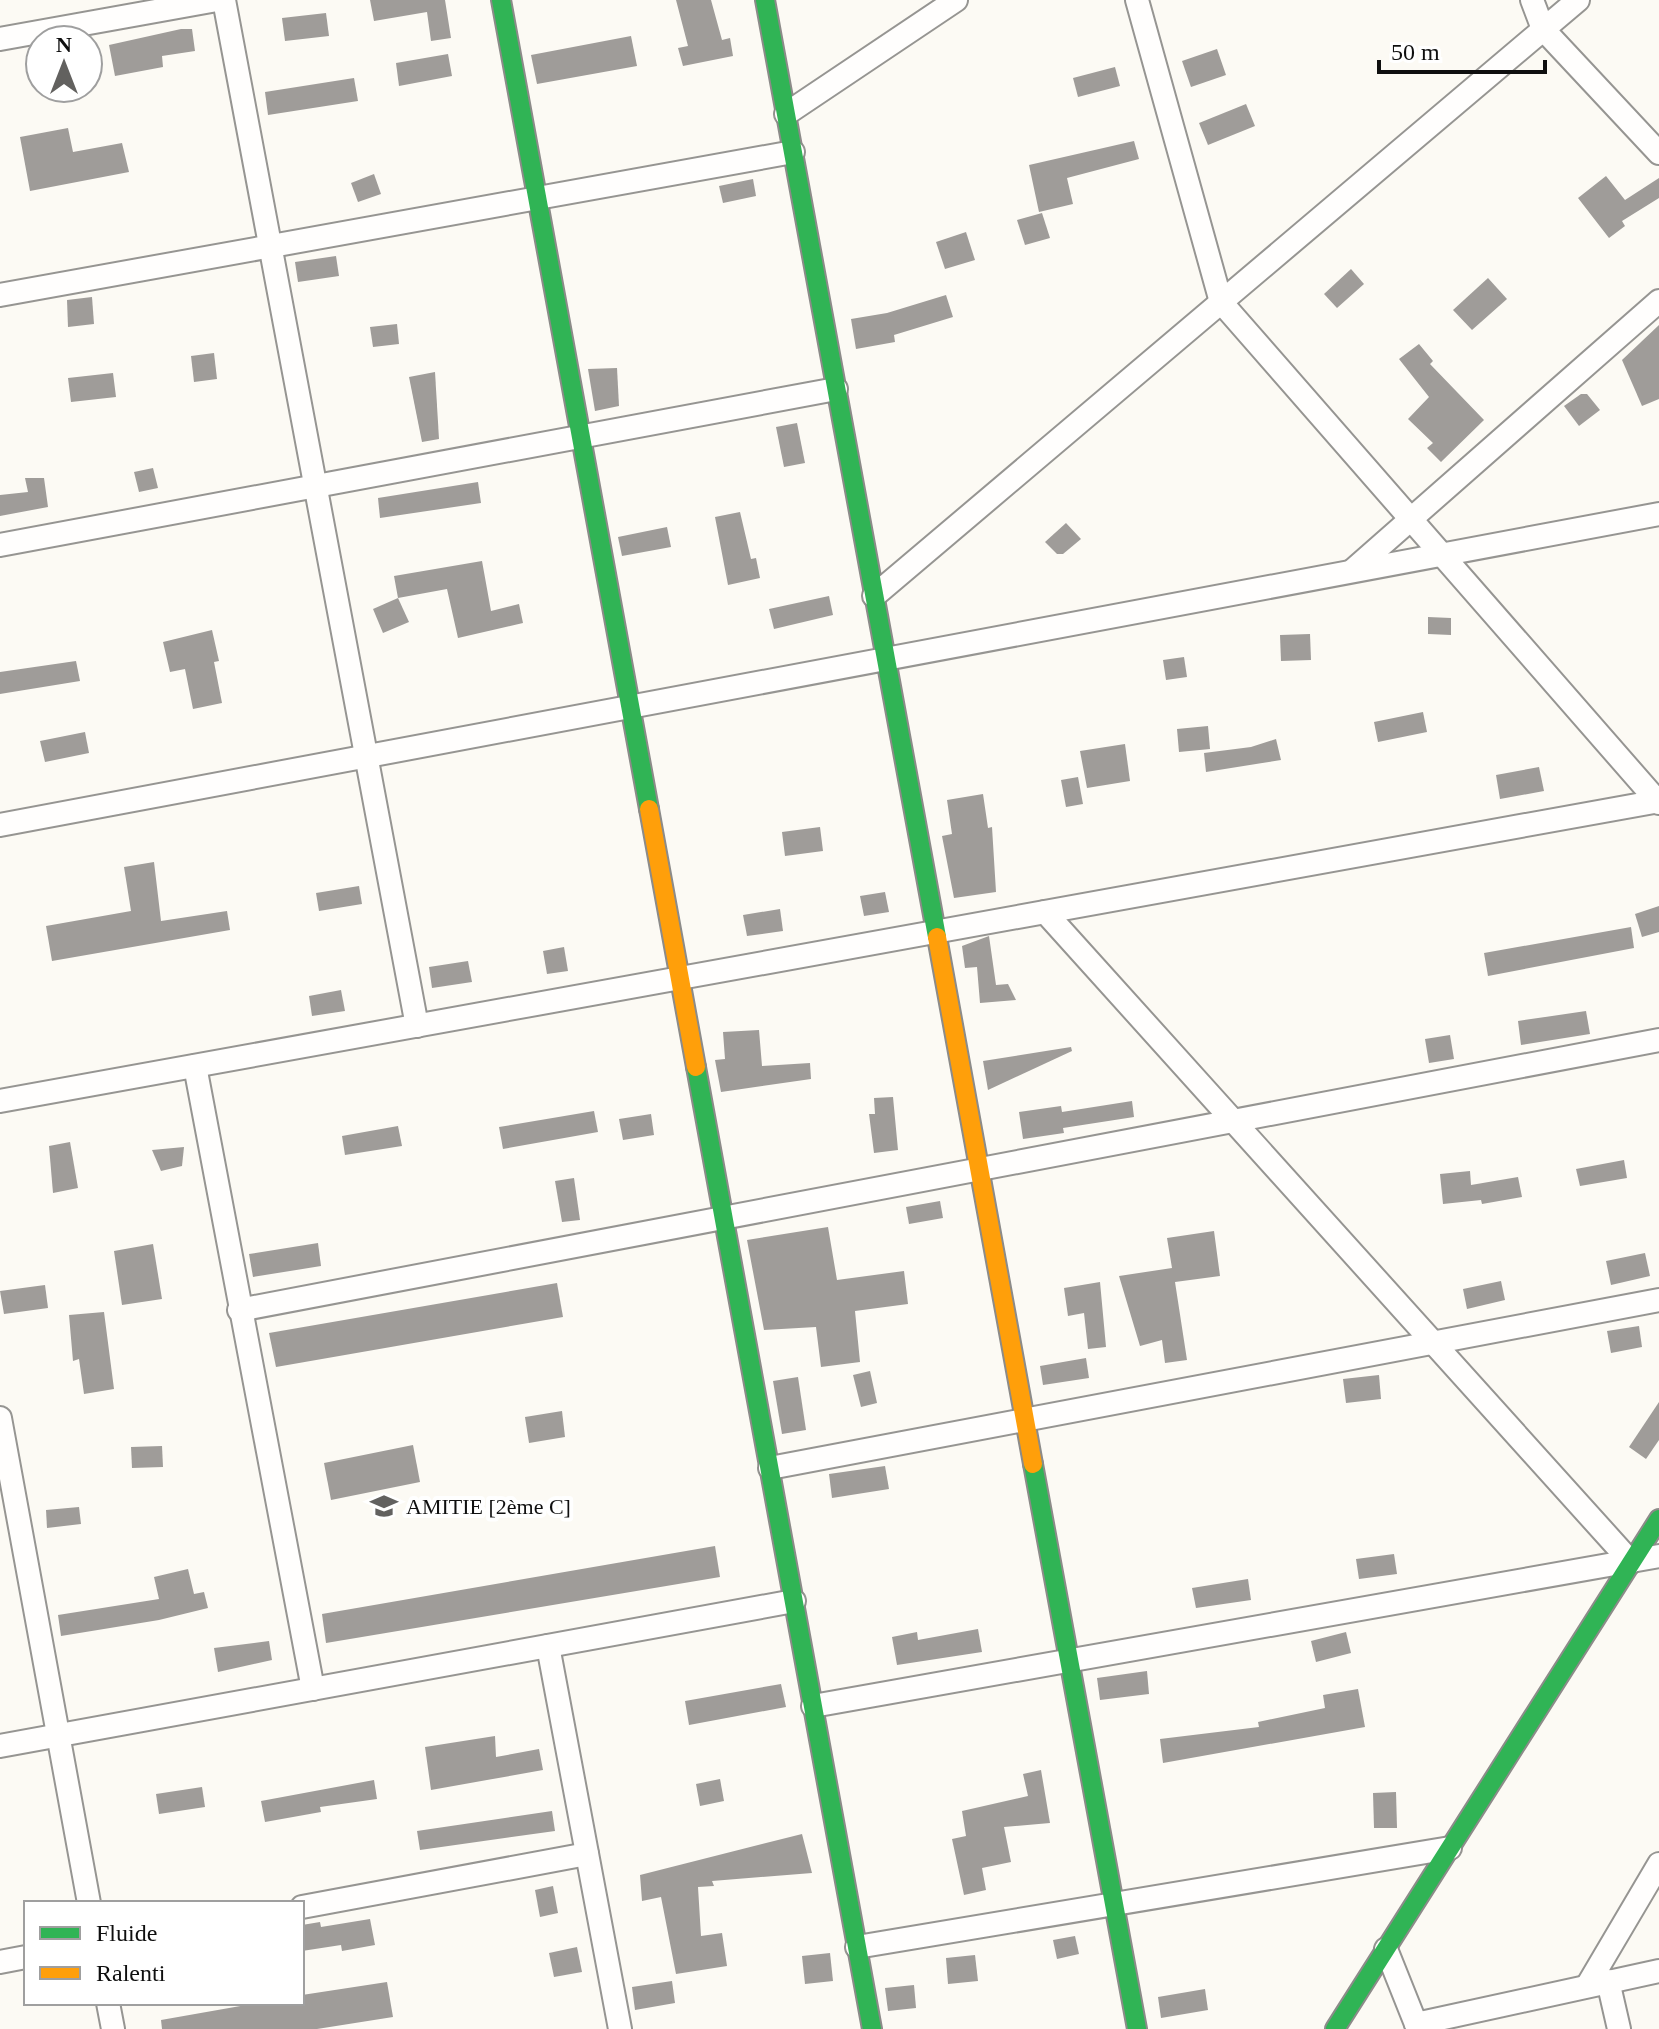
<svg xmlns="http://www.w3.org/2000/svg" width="1659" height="2029" viewBox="0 0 1659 2029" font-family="Georgia,serif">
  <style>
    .building { fill: #9f9c99 }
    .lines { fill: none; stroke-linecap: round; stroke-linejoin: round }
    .street-casing { stroke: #969592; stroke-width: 26 }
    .fast-casing { stroke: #8c8b89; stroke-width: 22 }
    .slow-casing { stroke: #8c8b89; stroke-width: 22 }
    .street { stroke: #fffefd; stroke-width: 22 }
    .fast { stroke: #30b455; stroke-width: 18 }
    .slow { stroke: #ff9f0a; stroke-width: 18 }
    .labels { text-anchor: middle; stroke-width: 8; stroke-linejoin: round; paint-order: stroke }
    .poi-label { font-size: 22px; fill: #0f0f0f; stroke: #fff; text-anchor: start }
  </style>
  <rect width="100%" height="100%" fill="#fcfaf4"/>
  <g class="building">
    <polygon points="370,0 445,0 451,38 431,41 427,12 374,21"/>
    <polygon points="676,0 711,0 722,40 730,38 733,56 683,66 678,48 688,46"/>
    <polygon points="326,13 329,36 285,41 282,18"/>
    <polygon points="181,29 192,29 195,51 162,56 163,67 115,76 109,45"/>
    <polygon points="631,36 637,66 537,84 531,55"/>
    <polygon points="1217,49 1226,75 1191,87 1182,61"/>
    <polygon points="448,54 452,76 399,86 396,63"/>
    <polygon points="1115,67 1120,86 1078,97 1073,78"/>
    <polygon points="354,78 358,101 268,115 265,92"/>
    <polygon points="1246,104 1255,126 1208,145 1199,123"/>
    <polygon points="68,128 73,152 122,143 129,172 30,191 20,137"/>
    <polygon points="1134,141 1139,159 1067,178 1073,204 1039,212 1029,165"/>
    <polygon points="374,174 381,194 358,202 351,183"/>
    <polygon points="1606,176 1625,200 1659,178 1659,198 1622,221 1625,226 1609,238 1578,198"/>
    <polygon points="753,179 756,196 723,203 719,186"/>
    <polygon points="1042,213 1050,238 1025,245 1017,220"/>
    <polygon points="966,232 975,260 945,269 936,242"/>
    <polygon points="336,256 339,276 298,282 295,262"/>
    <polygon points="1351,269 1364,284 1337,308 1324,294"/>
    <polygon points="1488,278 1507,299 1472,330 1453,310"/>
    <polygon points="946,295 953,317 894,335 895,342 856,349 851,319 887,313"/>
    <polygon points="92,297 94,324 68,327 67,300"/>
    <polygon points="397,324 399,344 373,347 370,327"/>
    <polygon points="1659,325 1659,399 1642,406 1622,360"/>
    <polygon points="1419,344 1433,361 1430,364 1484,420 1441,462 1427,448 1433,443 1408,419 1429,397 1399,359"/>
    <polygon points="214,353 217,379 194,382 191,356"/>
    <polygon points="617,368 619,406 595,411 588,369"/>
    <polygon points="435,372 439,439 422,442 409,377"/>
    <polygon points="113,373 116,397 71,402 68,378"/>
    <polygon points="1581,394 1587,394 1600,410 1579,426 1564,406"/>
    <polygon points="797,423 805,463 784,467 776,427"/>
    <polygon points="153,468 158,488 139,492 134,472"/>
    <polygon points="25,478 44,478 48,507 0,516 0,495 28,492"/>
    <polygon points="478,482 481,503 380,518 378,498"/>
    <polygon points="740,512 751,559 756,558 760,578 728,585 715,517"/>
    <polygon points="1066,523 1081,539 1063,554 1057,554 1045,542"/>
    <polygon points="667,527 671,547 622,556 618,537"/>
    <polygon points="482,561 491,611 519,604 523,623 458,638 447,589 398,598 394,576"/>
    <polygon points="829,596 833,615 774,629 769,609"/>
    <polygon points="398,598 409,622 383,633 373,609"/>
    <polygon points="1428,617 1451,618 1451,635 1428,634"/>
    <polygon points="212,630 219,661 214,662 222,703 193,709 185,669 170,672 163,642"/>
    <polygon points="1310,634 1311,660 1281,661 1280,635"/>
    <polygon points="1184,657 1187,677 1166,680 1163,660"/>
    <polygon points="76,661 80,681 0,694 0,672"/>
    <polygon points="1423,712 1427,732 1378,742 1374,722"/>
    <polygon points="1208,726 1210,749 1179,752 1177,729"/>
    <polygon points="85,732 89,753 45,762 40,741"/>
    <polygon points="1276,739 1281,760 1206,772 1204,753 1251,747"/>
    <polygon points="1125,744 1130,781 1087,788 1080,751"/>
    <polygon points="1539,767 1544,791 1500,799 1496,775"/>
    <polygon points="1078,777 1083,804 1066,807 1061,780"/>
    <polygon points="983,794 988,828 992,827 996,892 954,898 942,836 952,834 947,800"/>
    <polygon points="820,827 823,851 785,856 782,832"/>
    <polygon points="154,862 161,921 227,911 230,930 52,961 46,926 131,911 124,867"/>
    <polygon points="359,886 362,904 319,911 316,893"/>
    <polygon points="885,892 889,912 864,916 860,896"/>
    <polygon points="1659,906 1659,932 1642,937 1635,914"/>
    <polygon points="780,909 783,931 747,936 743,915"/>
    <polygon points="1631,927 1634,948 1488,976 1484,953"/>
    <polygon points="989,936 996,985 1008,984 1016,1000 980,1003 977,967 965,968 962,946"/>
    <polygon points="564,947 568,971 547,974 543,951"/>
    <polygon points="468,961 472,982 432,988 429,967"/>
    <polygon points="341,990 345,1011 312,1016 309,996"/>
    <polygon points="1586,1011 1590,1034 1521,1045 1518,1021"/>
    <polygon points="759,1030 762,1066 810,1063 811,1079 721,1092 715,1060 725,1059 723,1032"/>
    <polygon points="1450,1035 1454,1059 1429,1063 1425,1039"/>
    <polygon points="1071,1047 1072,1051 988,1090 983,1061"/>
    <polygon points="893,1097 898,1150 874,1153 869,1114 875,1114 874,1098"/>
    <polygon points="1132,1101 1134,1117 1063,1128 1064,1133 1023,1139 1019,1112 1061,1106 1062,1112"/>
    <polygon points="594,1111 598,1132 503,1149 499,1127"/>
    <polygon points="651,1114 654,1135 623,1140 619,1119"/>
    <polygon points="398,1126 402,1146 345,1155 342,1136"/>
    <polygon points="70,1142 78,1188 53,1193 49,1146"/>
    <polygon points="184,1147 182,1166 161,1171 152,1150"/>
    <polygon points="1624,1160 1627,1178 1580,1186 1576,1169"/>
    <polygon points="1470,1171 1471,1185 1518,1177 1522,1197 1482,1204 1481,1200 1443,1204 1440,1174"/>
    <polygon points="574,1178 580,1220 562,1222 555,1181"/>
    <polygon points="940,1201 943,1218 909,1224 906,1207"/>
    <polygon points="828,1227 837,1280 904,1271 908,1304 855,1311 860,1362 821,1367 816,1327 764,1330 747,1240"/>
    <polygon points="1214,1231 1220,1276 1175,1282 1187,1360 1165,1363 1162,1340 1140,1346 1119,1276 1172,1268 1167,1238"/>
    <polygon points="318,1243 321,1266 253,1277 249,1254"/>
    <polygon points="153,1244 162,1299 122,1305 114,1251"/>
    <polygon points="1645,1253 1650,1276 1611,1285 1606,1261"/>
    <polygon points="1501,1281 1505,1300 1467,1309 1463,1289"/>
    <polygon points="1100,1282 1106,1347 1088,1349 1084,1313 1068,1316 1064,1288"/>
    <polygon points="557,1283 563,1317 276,1367 269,1333"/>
    <polygon points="45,1285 48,1308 4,1314 0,1291"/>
    <polygon points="104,1312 114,1389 84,1394 79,1359 73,1361 69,1315"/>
    <polygon points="1639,1326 1642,1347 1611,1353 1607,1331"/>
    <polygon points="1086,1358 1089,1378 1043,1385 1040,1366"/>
    <polygon points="870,1371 877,1403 861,1407 853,1375"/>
    <polygon points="1379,1375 1381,1399 1346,1403 1343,1379"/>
    <polygon points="798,1377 806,1430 782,1434 773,1381"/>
    <polygon points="1659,1402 1659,1440 1646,1459 1629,1447"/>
    <polygon points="562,1411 565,1437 529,1443 525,1417"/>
    <polygon points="413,1445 420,1482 331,1500 324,1463"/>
    <polygon points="162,1446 163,1467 132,1468 131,1447"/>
    <polygon points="885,1466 889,1489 832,1498 829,1474"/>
    <polygon points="79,1507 81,1524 47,1528 46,1510"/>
    <polygon points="715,1546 720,1577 326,1643 322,1614"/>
    <polygon points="1394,1554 1397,1574 1359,1579 1356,1559"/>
    <polygon points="188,1569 194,1594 204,1592 208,1608 159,1620 61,1636 58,1615 159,1599 154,1577"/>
    <polygon points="1248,1579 1251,1600 1196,1608 1192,1588"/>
    <polygon points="978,1629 982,1652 897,1665 892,1637 917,1632 918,1640"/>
    <polygon points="1346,1632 1351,1653 1316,1662 1311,1641"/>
    <polygon points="269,1641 272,1660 218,1672 214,1648"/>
    <polygon points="1147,1671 1149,1694 1100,1700 1097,1678"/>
    <polygon points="781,1684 786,1707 689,1725 685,1701"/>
    <polygon points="1358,1689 1365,1727 1163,1763 1160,1739 1259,1727 1258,1722 1325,1708 1323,1695"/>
    <polygon points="495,1736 496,1757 539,1749 543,1770 431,1790 425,1747"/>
    <polygon points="1041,1770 1050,1823 1004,1827 1011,1862 982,1868 986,1890 964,1895 952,1839 966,1836 962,1811 1028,1796 1023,1774"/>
    <polygon points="720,1779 724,1801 700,1806 696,1784"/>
    <polygon points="374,1780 377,1799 320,1807 321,1812 265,1822 261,1801"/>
    <polygon points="202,1787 205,1807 159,1814 156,1794"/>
    <polygon points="1396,1792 1397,1828 1374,1828 1373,1793"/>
    <polygon points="552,1811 555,1831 420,1850 417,1831"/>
    <polygon points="802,1834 812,1873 712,1881 714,1886 698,1887 701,1936 722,1933 727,1966 676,1974 661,1897 642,1901 640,1875"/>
    <polygon points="553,1886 558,1913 540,1917 535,1890"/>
    <polygon points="370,1919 375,1945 342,1951 341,1945 302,1951 302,1925 320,1922 321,1927"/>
    <polygon points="1075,1936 1079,1954 1057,1959 1053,1940"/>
    <polygon points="577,1947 582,1972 554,1977 549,1953"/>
    <polygon points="830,1953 833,1981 805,1984 802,1956"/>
    <polygon points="975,1955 978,1981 948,1984 946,1958"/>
    <polygon points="672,1981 675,2003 635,2010 632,1987"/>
    <polygon points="387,1982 393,2017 317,2029 162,2029 161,2020 257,2003 302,2003 302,1995"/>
    <polygon points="914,1985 916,2008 888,2011 885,1988"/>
    <polygon points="1205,1989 1208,2010 1161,2018 1158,1997"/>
  </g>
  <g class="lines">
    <g class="street-casing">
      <g id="street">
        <polyline points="224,0 417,1026"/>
        <polyline points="1137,0 1221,302 1659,803"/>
        <polyline points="1532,0 1543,29 1659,153"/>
        <polyline points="0,39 217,0"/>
        <polyline points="786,114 956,0"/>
        <polyline points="0,295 793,152"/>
        <polyline points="0,545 836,389"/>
        <polyline points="1353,570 1659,301"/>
        <polyline points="874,596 1578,0"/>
        <polyline points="0,825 1659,514"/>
        <polyline points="1045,912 1631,1562"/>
        <polyline points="195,1066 313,1689"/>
        <polyline points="0,1101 1659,801"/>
        <polyline points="239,1310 1659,1040"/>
        <polyline points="0,1418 89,1903"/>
        <polyline points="770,1468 1659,1300"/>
        <polyline points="548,1646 620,2029"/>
        <polyline points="813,1706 1659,1556"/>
        <polyline points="0,1746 794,1601"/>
        <polyline points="302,1907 587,1854"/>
        <polyline points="857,1947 1450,1848"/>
        <polyline points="1386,1949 1418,2029"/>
        <polyline points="0,1962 26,1957"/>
        <polyline points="1608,1981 1619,2029"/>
        <polyline points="1587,1986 1659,1864"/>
        <polyline points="108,2003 113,2029"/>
        <polyline points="1416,2024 1659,1971"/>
      </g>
    </g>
    <g class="fast-casing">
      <g id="fast">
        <polyline points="501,0 649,809"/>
        <polyline points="765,0 937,937"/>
        <polyline points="696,1067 872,2029"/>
        <polyline points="1033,1464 1137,2029"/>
        <polyline points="1335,2029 1659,1519"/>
      </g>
    </g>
    <g class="slow-casing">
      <g id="slow">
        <polyline points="649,809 696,1067"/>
        <polyline points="937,937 1033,1464"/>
      </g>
    </g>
    <use href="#street" class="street"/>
    <use href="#fast" class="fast"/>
    <use href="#slow" class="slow"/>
  </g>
  <defs>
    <g id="school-bare" transform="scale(2.16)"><path d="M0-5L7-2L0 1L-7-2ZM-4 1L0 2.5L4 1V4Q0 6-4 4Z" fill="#62615f" stroke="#fff" stroke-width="2.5" paint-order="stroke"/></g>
  </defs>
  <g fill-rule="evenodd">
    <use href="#school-bare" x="384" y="1506"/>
  </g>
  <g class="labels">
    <g class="poi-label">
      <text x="406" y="1514">AMITIE [2ème C]</text>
    </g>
  </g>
  <rect x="24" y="1901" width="280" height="104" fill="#ffffff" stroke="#9f9f9f" stroke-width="2"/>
  <rect x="40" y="1927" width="40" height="12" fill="#30b455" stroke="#9f9f9f" stroke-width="2"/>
  <text x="96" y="1941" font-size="24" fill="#0f0f0f">Fluide</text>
  <rect x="40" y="1967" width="40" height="12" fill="#ff9f0a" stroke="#9f9f9f" stroke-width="2"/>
  <text x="96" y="1981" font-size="24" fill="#0f0f0f">Ralenti</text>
  <g transform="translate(64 64)"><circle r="38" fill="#ffffff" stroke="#9f9f9f" stroke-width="2"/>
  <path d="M0-6L14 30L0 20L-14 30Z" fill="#62615f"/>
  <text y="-12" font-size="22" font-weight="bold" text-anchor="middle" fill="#0f0f0f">N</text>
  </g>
  <path d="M1379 60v12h166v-12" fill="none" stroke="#0f0f0f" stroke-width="4"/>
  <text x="1391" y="60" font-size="24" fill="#0f0f0f" stroke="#ffffff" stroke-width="6" paint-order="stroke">50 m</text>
</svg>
